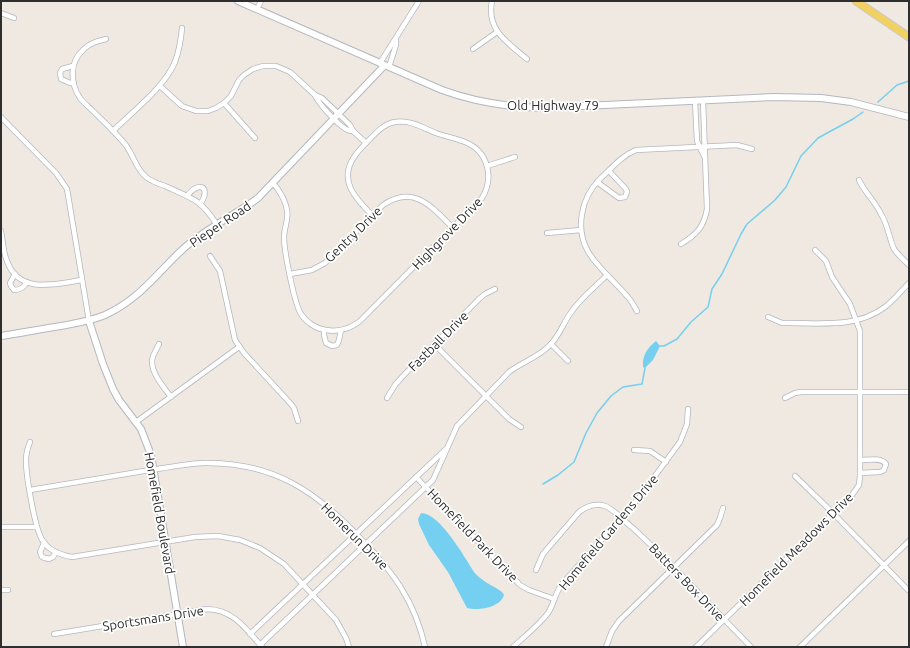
<svg xmlns="http://www.w3.org/2000/svg" width="910" height="648" viewBox="0 0 910 648" font-family="Ubuntu,sans-serif">
<style>
.water{fill:#75cff0}
.lines{fill:none;stroke-linecap:round;stroke-linejoin:round}
.stream{stroke:#75cff0;stroke-width:1.5}
.minor-casing{stroke:#b4b7c1;stroke-width:6}
.tertiary-casing{stroke:#b4b7c1;stroke-width:8}
.primary-casing{stroke:#c9c9c9;stroke-width:9}
.minor{stroke:#fff;stroke-width:4.5}
.tertiary{stroke:#fff;stroke-width:6}
.primary{stroke:#f2d163;stroke-width:7}
.labels{text-anchor:middle;dominant-baseline:central;stroke-width:3.5;stroke-linejoin:round;paint-order:stroke}
.street-label{font-size:13px;fill:#2e2e2e;stroke:#fff}
</style>
<rect width="100%" height="100%" fill="#efe9e1"/>
<g class="water">
<path d="M 656,341 L 660,346 L 653,360 L 645,368 L 643,367 C 642,356 647,348 656,341 Z"/>
<path d="M 421,513 C 440,513 465,558 474,572 C 481,581 494,586 502,592 L 504,595 C 500,608 478,611 467,608 L 448,572 L 429,545 L 419,524 L 418,519 Z"/>
</g>
<g class="lines">
<g class="stream">
<path d="M 878,102 L 897,85 L 909,81"/>
<path d="M 660,346 L 664,346 L 677,339 L 691,322 L 708,307 L 712,289 L 722,274 L 741,234 L 747,224 L 775,200 L 786,187 L 801,156 L 818,138 L 853,119 L 863,112"/>
<path d="M 543,484 L 558,475 L 574,462 L 586,433 L 597,413 L 611,396 L 623,387 L 642,384 L 645,368"/>
</g>
<g class="minor-casing">
<g id="minor">
<path d="M 492,1 C 486,30 508,43 527,59"/>
<path d="M 257,9 L 261,1"/>
<path d="M 1,13 L 14,18"/>
<path d="M 106,39 C 98,41 90,43 84,49 C 69,62 70,83 80,98 C 84,103 89,107 93,111 C 104,122 115,132 125,144 C 133,154 136,169 146,177 C 151,181 159,184 165,186 C 191,198 201,199 217,225"/>
<path d="M 473,49 L 497,32"/>
<path d="M 380,63 L 419,1"/>
<path d="M 73,66 L 62,69 L 60,73 L 61,79 L 70,83 L 74,83"/>
<path d="M 389,67 L 396,45 L 396,39"/>
<path d="M 160,86 L 182,106 L 196,111 L 208,111 L 216,108 L 224,103 L 231,96 L 239,80 L 244,75 L 253,69 L 263,66 L 276,66 L 290,72 L 315,95 L 322,98 L 350,125 L 353,131 L 366,143"/>
<path d="M 315,95 C 318,103 338,125 346,129 C 347,130 351,131 353,131"/>
<path d="M 695,101 L 697,141 L 704,156"/>
<path d="M 224,103 L 255,138"/>
<path d="M 1,117 L 56,173 L 67,189 L 89,321"/>
<path d="M 113,131 C 133,111 164,88 175,62 C 179,51 181,40 182,28"/>
<path d="M 487,166 L 515,157"/>
<path d="M 859,180 C 865,193 875,201 881,214 C 888,225 889,238 894,249 C 898,255 904,260 909,265"/>
<path d="M 597,182 L 619,198 L 625,197 L 627,192 L 626,189 L 609,171"/>
<path d="M 273,183 C 280,191 285,199 287,210 C 289,219 284,228 284,237 C 284,250 294,303 301,314 C 306,322 316,329 326,330 C 338,332 350,329 360,321 L 482,198 C 494,178 489,152 465,142 C 456,138 446,137 436,133 C 423,128 409,119 395,122 C 383,124 376,133 368,141 C 363,146 358,151 354,157 C 338,181 356,199 372,215"/>
<path d="M 187,196 C 199,180 211,187 201,203"/>
<path d="M 1,231 C 3,241 3,252 7,261 C 19,295 56,284 82,280"/>
<path d="M 547,233 L 581,230"/>
<path d="M 681,244 C 696,235 704,227 707,209 L 703,101"/>
<path d="M 210,256 L 220,271 L 235,340 L 244,353 L 291,404 L 294,408 L 298,421"/>
<path d="M 15,274 L 10,283 L 11,286 L 14,290 C 20,290 24,288 27,282"/>
<path d="M 290,274 L 312,270 L 325,263 L 383,205 C 414,184 432,207 453,228"/>
<path d="M 637,311 C 634,306 631,300 627,296 C 605,270 575,253 582,214 C 584,200 591,188 600,179 C 612,168 621,156 636,150 L 737,145 L 752,149"/>
<path d="M 768,317 L 782,323 L 790,323 C 822,323 857,328 885,307 C 894,300 901,291 909,283"/>
<path d="M 324,330 L 324,335 L 326,343 L 332,346 L 337,345 L 339,340 L 341,330"/>
<path d="M 159,344 C 157,348 155,352 153,356 C 148,370 163,386 171,397"/>
<path d="M 434,344 L 509,419 L 521,427"/>
<path d="M 551,344 L 568,361"/>
<path d="M 387,398 L 395,385 L 403,376 L 480,298 L 485,294 L 495,289"/>
<path d="M 785,398 L 795,393 L 801,392 L 909,392"/>
<path d="M 136,422 L 239,347"/>
<path d="M 30,442 C 28,447 26,454 26,460 C 26,475 35,531 43,541 C 49,551 61,555 72,557 L 195,537 L 218,536 L 240,540 L 260,548 L 284,564 L 336,620 L 346,638 L 349,647"/>
<path d="M 634,450 L 650,451 L 666,462"/>
<path d="M 860,460 C 868,460 881,457 886,464 L 884,470 L 880,472 L 860,473"/>
<path d="M 795,476 L 833,513 L 908,590"/>
<path d="M 416,477 L 520,585 L 529,590 L 554,599"/>
<path d="M 30,490 C 66,484 102,478 138,472 C 160,469 182,464 204,463 C 273,462 316,491 361,539 C 393,572 415,601 425,647"/>
<path d="M 1,527 L 36,527"/>
<path d="M 44,543 L 40,552 L 42,557 L 49,559 L 53,557 L 56,552"/>
<path d="M 536,570 L 543,554 L 579,512 C 587,506 596,503 605,506 C 614,509 626,523 634,529 C 674,566 712,607 751,647"/>
<path d="M 1,590 L 8,590"/>
<path d="M 54,634 L 207,609 C 234,610 246,629 262,647"/>
<path d="M 250,634 L 446,449"/>
<path d="M 260,645 L 433,480 L 457,426 L 509,372 C 522,362 539,357 550,345 C 560,335 564,321 572,311 C 581,298 595,287 607,275"/>
<path d="M 513,647 C 524,637 539,625 548,613 C 554,604 555,593 562,584 L 638,499 L 680,442 L 687,424 L 688,409"/>
<path d="M 606,647 L 612,631 L 619,621 L 717,525 L 720,518 L 723,508"/>
<path d="M 696,647 L 852,495 L 859,485 L 860,476 L 860,331 L 850,304 L 832,277 L 826,261 L 815,250"/>
<path d="M 800,647 L 909,541"/>
</g>
</g>
<g class="tertiary-casing">
<g id="tertiary">
<path d="M 238,1 L 442,90 C 475,102 506,107 541,108 L 774,97 L 821,98 L 851,102 L 909,117"/>
<path d="M 89,321 L 103,364 L 113,389 L 119,400 L 141,429 L 151,455 L 183,647"/>
<path d="M 1,336 C 21,333 41,329 61,326 C 76,323 91,321 105,315 C 140,299 156,274 183,249 C 206,228 234,216 258,198 L 384,66"/>
</g>
</g>
<g class="primary-casing">
<path id="primary" d="M 856,1 L 909,37"/>
</g>
<use href="#minor" class="minor"/>
<use href="#tertiary" class="tertiary"/>
<use href="#primary" class="primary"/>
</g>
<g class="labels">
<g class="street-label">
<text x="553" y="105">Old Highway 79</text>
<text transform="translate(220 224) rotate(-34)">Pieper Road</text>
<text transform="translate(447 233) rotate(-46)">Highgrove Drive</text>
<text transform="translate(353 234) rotate(-44)">Gentry Drive</text>
<text transform="translate(438 341) rotate(-45)">Fastball Drive</text>
<text transform="translate(160 513) rotate(80)">Homefield Boulevard</text>
<text transform="translate(608 532) rotate(-50)">Homefield Gardens Drive</text>
<text transform="translate(473 535) rotate(46)">Homefield Park Drive</text>
<text transform="translate(355 536) rotate(45)">Homerun Drive</text>
<text transform="translate(796 549) rotate(-45)">Homefield Meadows Drive</text>
<text transform="translate(687 582) rotate(46)">Batters Box Drive</text>
<text transform="translate(153 618) rotate(-9)">Sportsmans Drive</text>
</g>
</g>
<rect width="910" height="648" fill="none" stroke="#2e2e2e" stroke-width="4"/>
</svg>
